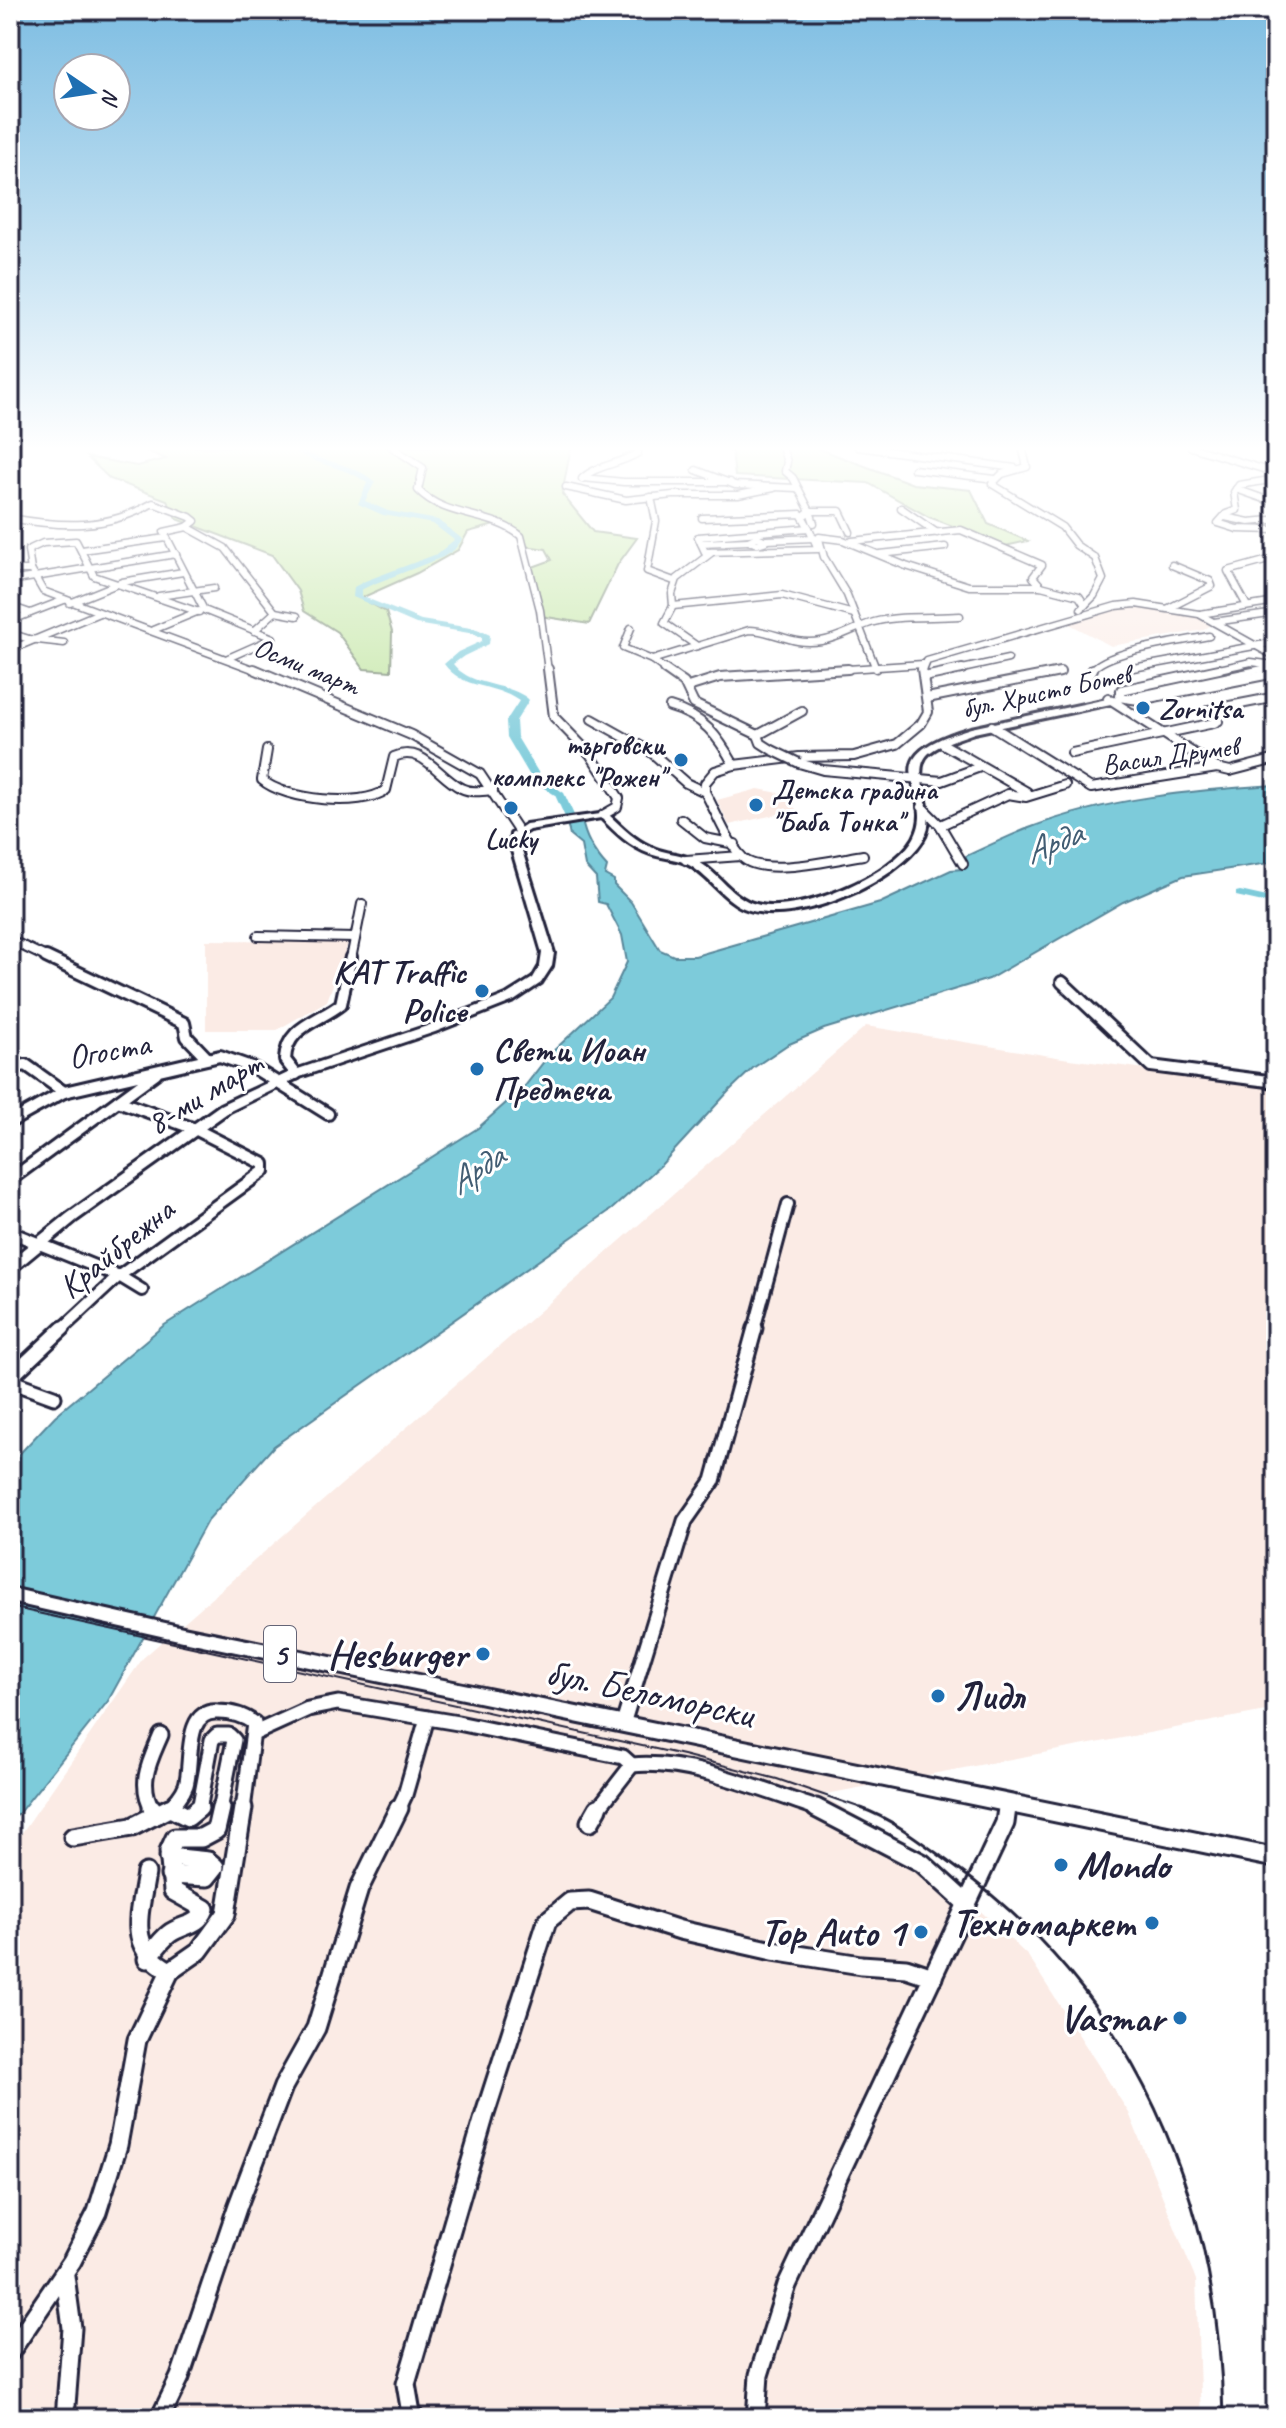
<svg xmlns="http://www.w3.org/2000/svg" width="1286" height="2428" viewBox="0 0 1286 2428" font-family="Caveat,sans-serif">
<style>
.built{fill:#fbebe5}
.green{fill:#bfe49e;stroke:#70836c;stroke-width:2}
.water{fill:#7dcbda;stroke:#59879a;stroke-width:2}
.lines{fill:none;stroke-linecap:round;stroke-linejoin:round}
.river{fill:#7dcbda;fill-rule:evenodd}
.minor-far4-casing{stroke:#22223b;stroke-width:9}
.minor-far3-casing{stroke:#22223b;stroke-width:12}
.minor-far2-casing{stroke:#22223b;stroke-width:16}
.minor-far1-casing{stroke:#22223b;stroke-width:19}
.minor-casing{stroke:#22223b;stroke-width:23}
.major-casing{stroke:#22223b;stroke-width:6}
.minor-far4{stroke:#fff;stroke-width:6}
.minor-far3{stroke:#fff;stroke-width:8}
.minor-far2{stroke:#fff;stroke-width:10}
.minor-far1{stroke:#fff;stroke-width:13}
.minor{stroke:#fff;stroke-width:17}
.major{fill:#fff;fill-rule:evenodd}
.rail-far1{stroke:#22223b;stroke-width:2}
.rail{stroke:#22223b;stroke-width:3}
.minor-bridge-casing{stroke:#22223b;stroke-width:12;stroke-linecap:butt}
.minor-bridge{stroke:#fff;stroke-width:8}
.poi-dot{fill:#1f6fb2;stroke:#fff;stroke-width:3}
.labels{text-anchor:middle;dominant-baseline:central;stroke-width:6;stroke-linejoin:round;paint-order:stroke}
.far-street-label{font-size:28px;fill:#22223b;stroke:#fff}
.far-poi-label{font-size:28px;font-weight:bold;fill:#22223b;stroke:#fff;text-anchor:start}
.shield{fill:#fff;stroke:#646476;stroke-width:2}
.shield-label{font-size:32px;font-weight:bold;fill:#22223b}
.poi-label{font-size:34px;font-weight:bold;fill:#22223b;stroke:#fff;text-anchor:end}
.street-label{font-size:34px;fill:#22223b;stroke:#fff}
.water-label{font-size:36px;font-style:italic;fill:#425d73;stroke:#fff}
.near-poi-label{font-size:40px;font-weight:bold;fill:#22223b;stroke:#fff;text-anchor:end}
.near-street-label{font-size:40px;fill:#22223b;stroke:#fff}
</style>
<rect width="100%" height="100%" fill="#fff"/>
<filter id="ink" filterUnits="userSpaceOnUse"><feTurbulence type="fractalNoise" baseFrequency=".0125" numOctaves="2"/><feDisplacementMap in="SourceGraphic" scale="16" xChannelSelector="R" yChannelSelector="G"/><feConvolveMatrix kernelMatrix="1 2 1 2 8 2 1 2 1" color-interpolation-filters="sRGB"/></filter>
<g filter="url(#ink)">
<g class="built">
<path d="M 1114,604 L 1190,612 L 1211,625 L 1204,630 L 1111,646 L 1062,620 Z"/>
<path d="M 758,789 L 779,793 L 797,810 L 729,825 L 717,800 Z"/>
<path d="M 206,940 L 349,941 L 327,1001 L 277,1030 L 206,1030 Z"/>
<path d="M 866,1026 L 1069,1059 L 1276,1086 L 1276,1709 L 821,1795 L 916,1850 L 1028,1956 L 1129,2113 L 1196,2280 L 1201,2418 L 10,2418 L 10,1850 L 143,1658 Z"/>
</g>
<g class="green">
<path d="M 137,447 L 571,447 L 562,494 L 593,532 L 637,538 L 618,564 L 589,624 L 541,616 L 530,568 L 552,560 L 546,549 L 525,546 L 521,531 L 502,523 L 468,532 L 458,550 L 417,573 L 361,598 L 386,612 L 392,632 L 391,671 L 364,669 L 337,632 L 304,611 L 298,591 L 272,555 L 177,519 L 167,500 L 110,479 L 87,457 L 137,466 L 166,459 Z"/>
<path d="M 722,447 L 814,447 L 913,484 L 971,490 L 988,524 L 1028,541 L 1005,546 L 929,517 L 868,483 L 735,476 L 732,452 Z"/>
</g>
<path class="water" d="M 1276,785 L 1276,862 L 1183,876 L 1123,902 L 989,979 L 824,1029 L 787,1045 L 753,1068 L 729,1091 L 661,1165 L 612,1209 L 274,1446 L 207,1521 L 108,1701 L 10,1824 L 10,1464 L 55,1416 L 163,1326 L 478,1128 L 525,1086 L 549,1055 L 610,998 L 627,962 L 622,935 L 606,904 L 598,902 L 596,878 L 585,866 L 581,845 L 570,836 L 567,822 L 582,820 C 585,838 595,854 607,867 L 605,875 L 614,880 L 614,885 L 631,902 L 660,950 L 674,956 L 695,956 L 880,903 L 951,870 L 962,869 L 962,858 C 984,848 1006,837 1029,828 C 1106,798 1194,790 1276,785 Z"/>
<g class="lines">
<g class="river">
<path d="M 289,447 C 299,447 305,452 314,456 C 335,464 357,466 375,482 L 365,501 L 388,511 L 438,520 L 461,538 L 462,540 L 454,550 L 443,557 L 371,585 L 361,590 L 361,596 L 421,620 L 477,629 L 490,635 L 489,644 L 464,656 L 453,664 C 471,687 505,682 527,698 L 529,700 L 516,721 L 517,737 L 541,777 L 564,793 L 583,835 L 582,837 L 574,837 L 555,795 L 533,781 L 507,737 L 506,721 L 519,701 C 494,683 463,690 444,664 L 458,652 L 482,641 L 482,638 L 475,634 L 416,624 L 353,597 L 354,587 L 365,581 L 437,554 L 454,540 L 433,524 L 383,515 L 358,504 L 367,483 C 344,465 312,466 289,447 Z"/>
<path d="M 1240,891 L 1276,899 L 1276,905 L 1236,896 L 1236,892 Z"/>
</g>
<g class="minor-far4-casing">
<g id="minor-far4">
<path d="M 392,447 L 423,468 L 418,490 C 446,519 490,511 521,536 L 540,610 L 548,671"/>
<path d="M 782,447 L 787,462 L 785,471 L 793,478 L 810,511 L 806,514"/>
<path d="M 858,447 L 1015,468"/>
<path d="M 1022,447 L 1027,467 L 1002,474 L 992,484 L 1062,527 L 1076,545 L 1095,558 L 1103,579 L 1094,596 L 1081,609"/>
<path d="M 1191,447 L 1276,473"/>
<path d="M 1263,447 L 1276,455"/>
<path d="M 914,469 L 995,479"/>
<path d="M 696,470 L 735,485 L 796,488"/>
<path d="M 583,478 L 624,482 L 730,482"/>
<path d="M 582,479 C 593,466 621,464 638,453 L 638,447"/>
<path d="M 1276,479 L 1239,485 L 1234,492 L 1237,510 L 1226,514 L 1218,523 L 1237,529 L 1276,530"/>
<path d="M 566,487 L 626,500 L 673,495 L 738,495 L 774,488"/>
<path d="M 1236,489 L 1273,502"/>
<path d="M 651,497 L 656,521 L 647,571 L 674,581"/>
<path d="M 901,508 L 937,533"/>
<path d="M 1225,517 L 1249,522 L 1271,520"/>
<path d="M 10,518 C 61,527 107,530 153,503 L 190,517 L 195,521 L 187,527 L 225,548 L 275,612 L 254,631"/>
<path d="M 702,518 L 801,514 L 809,528"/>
<path d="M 814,523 L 810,511 L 840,511 L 850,532"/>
<path d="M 187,527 L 164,532 L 204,610 L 273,638 L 228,658"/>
<path d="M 809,528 L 818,549 L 705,552 L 698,537 Z"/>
<path d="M 757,537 L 767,541 L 758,544 L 748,541 Z"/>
<path d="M 819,537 L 843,540 L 906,566 L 969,586 L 1041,586 L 1079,596 L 1085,605"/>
<path d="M 819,539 L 824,557 L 847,595 L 876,669"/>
<path d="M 767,540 L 814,538"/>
<path d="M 852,541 L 961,530 L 1042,565 L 1033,577 L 1041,586"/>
<path d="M 701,543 L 748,541"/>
<path d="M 82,550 L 166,538"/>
<path d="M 880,554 L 945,547"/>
<path d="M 10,570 L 31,570 L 43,591 L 258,671"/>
<path d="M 31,570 L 28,550 L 43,543 L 76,541 L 94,576 L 199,612"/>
<path d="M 10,581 L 176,554"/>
<path d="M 159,596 L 214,588"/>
<path d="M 70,603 L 122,582 L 183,572"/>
<path d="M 10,606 L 30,613"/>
<path d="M 673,606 L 782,595 L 854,614"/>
<path d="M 1247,606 L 1228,571 L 1276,558"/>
<path d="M 1169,608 L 1212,586 L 1210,581 L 1172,565"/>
<path d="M 275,612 L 297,616"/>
<path d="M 1200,614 L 1276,602"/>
<path d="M 10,621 L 64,600"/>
<path d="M 1214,622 L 1276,613"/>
<path d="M 631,628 L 623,648 L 652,660"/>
<path d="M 153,630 L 199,611"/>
<path d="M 10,633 L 29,639 L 64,643"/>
<path d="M 697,646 L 664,623 L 673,606 L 672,594 L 677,579 L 711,553"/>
<path d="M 10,650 L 99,613"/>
<path d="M 1133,668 L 1276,642"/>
<path d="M 667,671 L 652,660 L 749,630 C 775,630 790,646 821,641 C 840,638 856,627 874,622 C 900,615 933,618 960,616"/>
<path d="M 817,671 L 923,664"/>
<path d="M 923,671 L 927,661 L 1116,606 L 1136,604 L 1199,614 L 1276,657"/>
<path d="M 953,671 L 1008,659"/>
<path d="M 1092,671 C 1103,651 1185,641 1209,636"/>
<path d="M 1210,671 L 1251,662 L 1267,664"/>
<path d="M 1271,671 L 1273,667"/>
</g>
</g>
<g class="minor-far3-casing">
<g id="minor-far3">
<path d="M 254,669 L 411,735 L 480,774 L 518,831"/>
<path d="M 548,669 L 554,717 L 590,754 L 619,798 L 617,807 L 603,815"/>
<path d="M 664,669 L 684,683 L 694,704 L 758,735 L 761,743 L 772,750"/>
<path d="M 1089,676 L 1093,669"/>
<path d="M 924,677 L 962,669"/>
<path d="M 688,687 L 720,677 L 848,669"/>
<path d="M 1120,695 L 1121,690 L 1219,669"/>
<path d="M 927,698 L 1060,672"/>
<path d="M 1108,698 L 1217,768"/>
<path d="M 1125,698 L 1139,700 L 1270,674 L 1272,669"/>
<path d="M 670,707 C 703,716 718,736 734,765"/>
<path d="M 592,719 L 651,752 L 686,783 L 705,792"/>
<path d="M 992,726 L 1091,788 L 1217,768 L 1230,771 L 1276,759"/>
<path d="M 758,735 L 802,711"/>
<path d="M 943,744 L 1027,792"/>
<path d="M 267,750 L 262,780 C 285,800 361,808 386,790 L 394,757 C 423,744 438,777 461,788 C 471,793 483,791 493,790"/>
<path d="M 1072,753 L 1214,723 L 1218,721 L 1209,710 L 1276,697"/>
<path d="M 799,763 L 823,770 L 942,781 L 980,767"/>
<path d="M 922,807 L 940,825 L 963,864"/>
<path d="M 681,819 L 705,838 L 735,844"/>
<path d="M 941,825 L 1008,794 L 1026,797 L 1065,785"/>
<path d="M 863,855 C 837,859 761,878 742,857 C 726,840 716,812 705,792 L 705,783 L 715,771 L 734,765 L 799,757 L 854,756 L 897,744 L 921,724 L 928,712 L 922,669"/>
<path d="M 686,860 L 741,856"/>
<path d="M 258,936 L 355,938"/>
<path d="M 10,940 L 50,959"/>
<path d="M 351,959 L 362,904"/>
</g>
</g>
<g class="minor-far2-casing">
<g id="minor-far2">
<path d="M 46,957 L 184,1023 L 187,1037 L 207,1058"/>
<path d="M 1062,982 L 1151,1066 L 1276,1082"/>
<path d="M 10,1068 L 26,1065 L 64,1092"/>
<path d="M 296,1074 L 285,1060 C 286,1026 319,1022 341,1004 L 351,957"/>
<path d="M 10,1122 L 64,1092 L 220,1056 L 254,1068 L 328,1114"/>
<path d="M 10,1180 L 156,1073"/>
<path d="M 10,1232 L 119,1276 L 142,1290"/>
<path d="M 61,1330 L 119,1276 L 264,1171 L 264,1164 L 195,1129 L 118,1101"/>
<path d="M 754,1330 L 788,1204"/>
</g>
</g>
<g class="minor-far1-casing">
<g id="minor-far1">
<path d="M 10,1378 L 63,1328"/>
<path d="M 10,1381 L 54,1397"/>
<path d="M 623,1724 L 685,1521 L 713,1481 L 755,1328"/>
<path d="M 255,1733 L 308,1709 L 338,1703 L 458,1723 L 623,1757 L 632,1765 C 691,1759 766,1792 823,1810"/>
<path d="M 169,1807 L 172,1810"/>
<path d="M 153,1810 C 137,1783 150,1761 161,1735"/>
<path d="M 166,1810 C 175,1803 182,1796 186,1785 C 193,1763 183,1709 218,1712 C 231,1712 243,1715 254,1723 L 243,1810"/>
<path d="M 199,1810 L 212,1740 L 217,1735 L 229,1735 L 234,1740 L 220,1810"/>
<path d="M 398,1810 L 405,1795 L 427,1718"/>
<path d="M 597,1810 L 632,1765"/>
<path d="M 1007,1810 L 1008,1803"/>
</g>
</g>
<g class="minor-casing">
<g id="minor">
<path d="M 152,1808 L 156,1815"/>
<path d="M 170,1808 L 188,1817 L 199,1808"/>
<path d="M 816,1808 L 922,1863 L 967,1904"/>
<path d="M 590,1822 L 598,1808"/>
<path d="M 73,1837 L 132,1827 L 169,1808"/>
<path d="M 169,1857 L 208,1861 L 215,1867 L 207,1877 L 170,1875"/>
<path d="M 146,1873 C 140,1914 125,1948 170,1971 L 199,1951 L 226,1914 L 243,1808"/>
<path d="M 147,1959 C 154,1951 160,1941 169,1934 C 182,1924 198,1927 205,1909 L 173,1891 L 169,1851 L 175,1838 L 201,1838 L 216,1830 L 221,1808"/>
<path d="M 65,2276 L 72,2328 L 65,2418"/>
<path d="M 10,2352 L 72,2261 L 97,2212 L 118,2145 L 137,2040 L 170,1971"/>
<path d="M 160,2418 L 180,2377 L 238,2205 L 283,2087 L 316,2028 L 359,1889 L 399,1808"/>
<path d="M 416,2418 L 411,2413 L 406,2384 L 484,2117 L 547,1921 L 570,1902 L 589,1901 L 680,1930 L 773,1951 L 861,1965 L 906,1968 L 933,1977"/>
<path d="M 756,2418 L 759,2375 L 787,2285 L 1005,1823 L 1007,1808"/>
</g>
</g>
<g class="major-casing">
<g id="major">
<path d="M 1276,663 L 1276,669 L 974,733 C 958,739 942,743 929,753 C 907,773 941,812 923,840 C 896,883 799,925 749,910 C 723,902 709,874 685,863 C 674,858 661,858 650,854 C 630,847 616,833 601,818 L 529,830 L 521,835 L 520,844 L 554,953 L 552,966 L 541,983 L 514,1001 L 435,1032 L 300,1077 L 230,1111 L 77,1220 L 15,1271 L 10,1273 L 10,1260 L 67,1214 L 220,1105 L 292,1071 L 427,1026 L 506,995 L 533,978 L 540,966 L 542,953 L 510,844 L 511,834 L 526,824 L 607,813 C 622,827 636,842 656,849 C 669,854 684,854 697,861 C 718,872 732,898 756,904 C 797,916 893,875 914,838 C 941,788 862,760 971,728 Z"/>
<path d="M 10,1588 L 183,1627 L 1276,1849 L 1276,1867 L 183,1641 L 10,1602 Z"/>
</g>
</g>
<use href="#minor-far4" class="minor-far4"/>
<use href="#minor-far3" class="minor-far3"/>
<use href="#minor-far2" class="minor-far2"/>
<use href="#minor-far1" class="minor-far1"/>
<use href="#minor" class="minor"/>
<use href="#major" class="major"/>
<path class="rail-far1" d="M 10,1607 L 683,1755 L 777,1779 L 867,1810"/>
<path class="rail" d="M 861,1808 C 895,1820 925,1845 954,1866 C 1135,1995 1220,2200 1223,2418"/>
<g class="minor-bridge-casing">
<path id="minor-bridge" d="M 772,750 L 799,763"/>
</g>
<use href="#minor-bridge" class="minor-bridge"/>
</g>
</g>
<linearGradient id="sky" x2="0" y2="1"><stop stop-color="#7dbde2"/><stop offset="0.57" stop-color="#fff"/><stop offset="1" stop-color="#fff" stop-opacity="0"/></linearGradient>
<rect width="1286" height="787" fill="url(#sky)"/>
<g class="poi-dot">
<circle cx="1143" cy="708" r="8"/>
<circle cx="681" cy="760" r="8"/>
<circle cx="756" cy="805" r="8"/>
<circle cx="511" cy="808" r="8"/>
<circle cx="482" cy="991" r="8"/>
<circle cx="477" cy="1069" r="8"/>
<circle cx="483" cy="1654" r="8"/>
<circle cx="938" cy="1696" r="8"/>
<circle cx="1061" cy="1865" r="8"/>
<circle cx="1152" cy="1923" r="8"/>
<circle cx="921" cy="1932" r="8"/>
<circle cx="1180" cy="2018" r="8"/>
</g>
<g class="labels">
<g class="far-street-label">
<text transform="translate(307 666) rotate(22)">Осми март</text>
<text transform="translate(1046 691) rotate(-12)">бул. Христо Ботев</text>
<text transform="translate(1170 755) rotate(-8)">Васил Друмев</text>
</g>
<g class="far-poi-label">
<text x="1159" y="708">Zornitsa</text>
<text x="665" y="744" text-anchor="end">търговски<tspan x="665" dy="32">комплекс "Рожен"</tspan></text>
<text x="772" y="789">Детска градина<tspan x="772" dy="32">"Баба Тонка"</tspan></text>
<text x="511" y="838" text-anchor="middle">Lucky</text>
</g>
<rect class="shield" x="264" y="1626" width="32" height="56" rx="6"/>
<g class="shield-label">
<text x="280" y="1654">5</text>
</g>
<g class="poi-label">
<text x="466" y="971">KAT Traffic<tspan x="466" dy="39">Police</tspan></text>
<text x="493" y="1049" text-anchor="start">Свети Иоан<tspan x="493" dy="39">Предтеча</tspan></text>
</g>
<g class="street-label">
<text transform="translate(109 1050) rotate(-10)">Огоста</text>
<text transform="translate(204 1093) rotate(-31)">8-ми март</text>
<text transform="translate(116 1248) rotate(-39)">Крайбрежна</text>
</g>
<g class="water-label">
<text transform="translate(1053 842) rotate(-22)">Арда</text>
<text transform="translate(476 1169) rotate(-34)">Арда</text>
</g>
<g class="near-poi-label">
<text x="467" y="1654">Hesburger</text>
<text x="954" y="1696" text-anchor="start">Лидл</text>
<text x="1077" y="1865" text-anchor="start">Mondo</text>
<text x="1136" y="1923">Техномаркет</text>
<text x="905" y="1932">Top Auto 1</text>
<text x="1164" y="2018">Vasmar</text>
</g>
<g class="near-street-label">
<text transform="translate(650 1693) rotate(12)">бул. Беломорски</text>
</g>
</g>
<rect width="1286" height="2428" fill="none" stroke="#fff" stroke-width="40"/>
<rect x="20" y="20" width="1246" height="2388" fill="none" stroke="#22223b" stroke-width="3" filter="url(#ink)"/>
<g transform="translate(92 92) rotate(103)"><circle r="38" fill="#ffffff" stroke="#a7a7b1" stroke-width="2"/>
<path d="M0-6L14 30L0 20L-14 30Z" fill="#1f6fb2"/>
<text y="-12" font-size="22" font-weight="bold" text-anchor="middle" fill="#22223b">N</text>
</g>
</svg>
